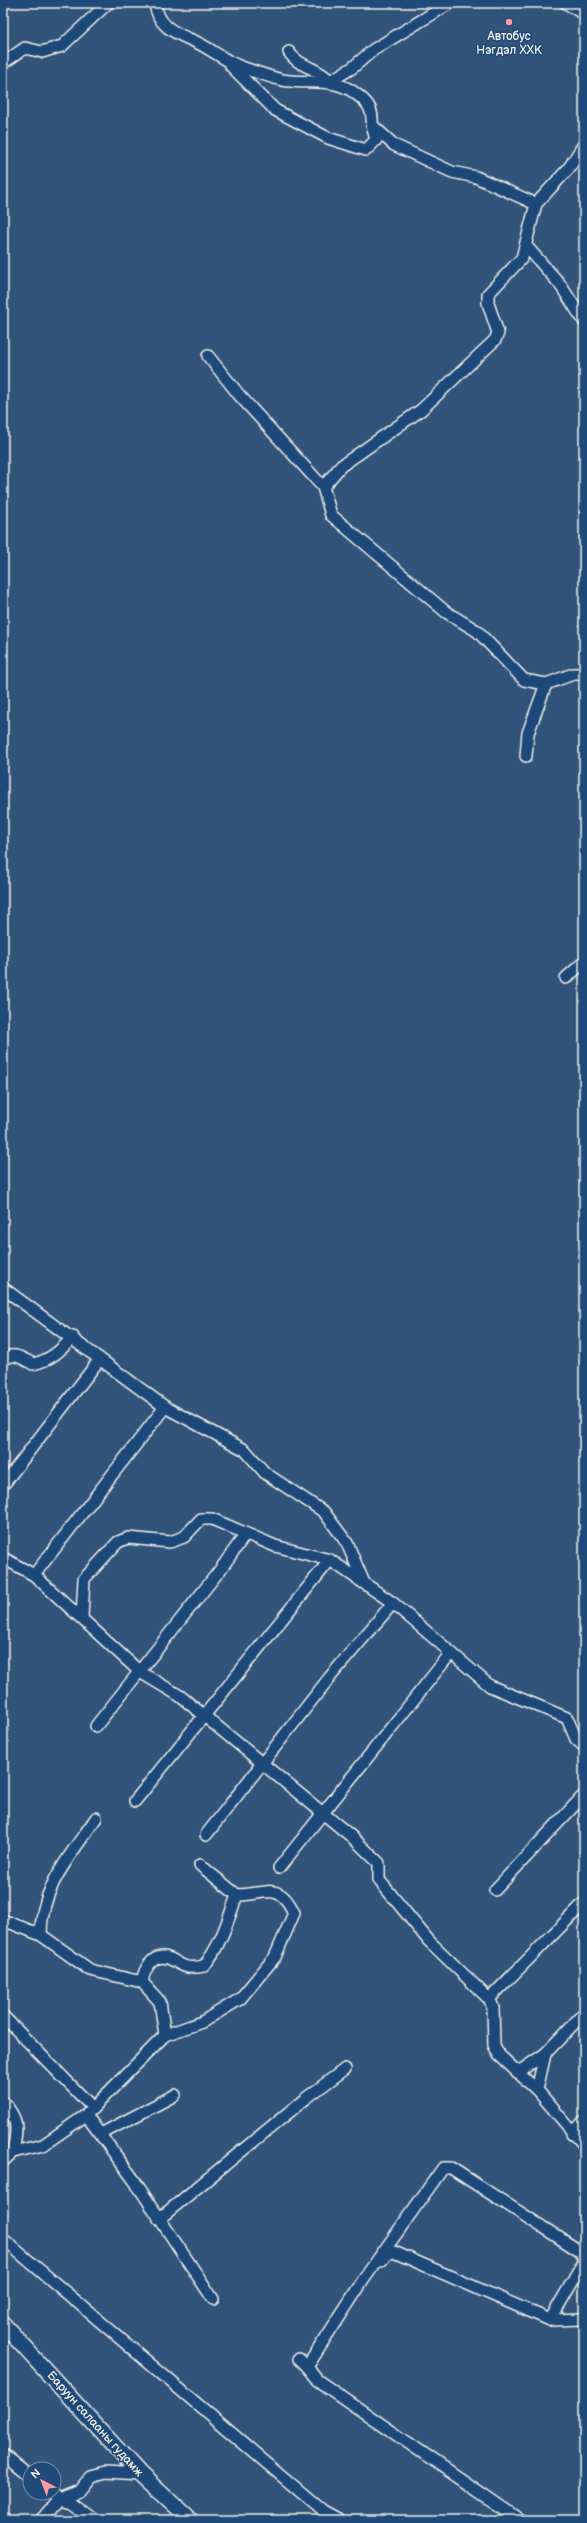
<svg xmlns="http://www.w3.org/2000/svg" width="587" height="2523" viewBox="0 0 587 2523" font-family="'Balsamiq Sans',sans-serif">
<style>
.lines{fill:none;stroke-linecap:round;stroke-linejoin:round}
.minor-casing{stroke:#f4f1e8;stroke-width:14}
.secondary-casing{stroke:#f4f1e8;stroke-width:18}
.minor{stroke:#1f4a7a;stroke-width:11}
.secondary{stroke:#1f4a7a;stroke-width:15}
.poi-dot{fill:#ff9aa2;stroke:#1f4a7a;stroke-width:1.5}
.labels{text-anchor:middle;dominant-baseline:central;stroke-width:3;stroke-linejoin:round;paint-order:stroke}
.poi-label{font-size:12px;fill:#f4f1e8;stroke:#1f4a7a}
.street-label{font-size:12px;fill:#f4f1e8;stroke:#1f4a7a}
</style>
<rect width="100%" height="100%" fill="#32547b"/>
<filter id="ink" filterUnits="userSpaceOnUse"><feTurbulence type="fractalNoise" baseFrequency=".025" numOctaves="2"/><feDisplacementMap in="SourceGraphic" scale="8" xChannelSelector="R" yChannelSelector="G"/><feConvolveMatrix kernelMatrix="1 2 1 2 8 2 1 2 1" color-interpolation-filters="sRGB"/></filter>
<g filter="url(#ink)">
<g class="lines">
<g class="minor-casing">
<g id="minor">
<path d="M 155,3 C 158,28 176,33 196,42 C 213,50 226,62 244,68 C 256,72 270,77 282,80 C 310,85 336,75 360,97 C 370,105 373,112 372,125 L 394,145 L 452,172 L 476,177 L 536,204"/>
<path d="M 566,3 L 584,14"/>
<path d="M 289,52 C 298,67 319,68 330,81 L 352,68 L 373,50 L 450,3"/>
<path d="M 3,63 L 25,48 L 42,52 L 62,46 L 108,3"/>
<path d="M 231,66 L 275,110 L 328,138 L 366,150 L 376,140 L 372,125"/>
<path d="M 527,247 L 559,283 L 584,321"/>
<path d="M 208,356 L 240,396 L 323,487 L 331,515 L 446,612 L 477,631 L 524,680 L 546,684 L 573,674 L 584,674"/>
<path d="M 323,487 L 341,466 L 421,410 L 495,340 L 498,333 L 488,303 L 488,294 L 522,258 L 536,204 L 569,168 L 584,144"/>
<path d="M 526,756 L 528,733 L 546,684"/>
<path d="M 566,978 L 584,962"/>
<path d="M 3,1288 L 165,1407 L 245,1450 L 265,1473 L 324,1512 L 347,1543 L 364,1583"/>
<path d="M 3,1360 C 14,1351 21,1358 33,1364 C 51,1360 61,1350 73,1337"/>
<path d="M 3,1485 L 100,1359"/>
<path d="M 3,1558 L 34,1575 L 140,1672 L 180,1696 L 352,1837 L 379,1863 L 379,1880 L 429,1941 L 490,2000 L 493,2008 L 494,2045 L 499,2055 L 537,2090 L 584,2145"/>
<path d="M 34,1575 L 165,1407"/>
<path d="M 82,1617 L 84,1579 L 118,1542 L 128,1538 L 170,1542 L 184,1537 L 201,1519 L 212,1519 L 275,1546 L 330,1560 L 393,1603 L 490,1686 L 567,1718 L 576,1739 L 584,1746"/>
<path d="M 96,1726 L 220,1570 L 245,1535"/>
<path d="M 135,1801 L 330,1560"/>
<path d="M 206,1835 L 330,1677 L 393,1603"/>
<path d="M 279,1868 L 451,1653"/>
<path d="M 495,1890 L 584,1795"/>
<path d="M 3,1920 L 41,1935 L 90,1970 L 142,1982 L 160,2002 L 165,2035"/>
<path d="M 41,1935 C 40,1888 71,1855 96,1818"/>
<path d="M 142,1982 C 144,1970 152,1953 168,1958 C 175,1960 180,1966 188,1967 C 193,1968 199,1967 204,1966 C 221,1945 228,1920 237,1895"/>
<path d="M 489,1999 L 584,1903"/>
<path d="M 3,2016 L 93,2108"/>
<path d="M 517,2073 L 545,2054 L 584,2013"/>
<path d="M 537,2090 L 545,2054"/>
<path d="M 3,2102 C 20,2121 17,2129 13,2152"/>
<path d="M 86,2115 L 134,2180 L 213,2299"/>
<path d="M 101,2134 L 175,2095"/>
<path d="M 572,2134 L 584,2121"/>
<path d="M 3,2161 L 13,2152 L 43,2145 L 86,2115 L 165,2035 L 202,2022 L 240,1999 L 275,1957 L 294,1913 C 279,1880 265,1895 237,1895 L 200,1865"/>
<path d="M 159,2219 L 305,2099 L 345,2069"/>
<path d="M 3,2239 L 323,2511 L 340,2520"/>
<path d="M 381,2261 L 388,2253 L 394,2252 L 550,2320 L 584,2319"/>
<path d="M 550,2320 L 584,2262"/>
<path d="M 299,2359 L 307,2367"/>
<path d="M 3,2454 L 30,2476"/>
<path d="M 52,2493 L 59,2499 L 70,2502 L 94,2520"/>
<path d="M 41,2520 L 59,2499 L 79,2491 L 91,2476 L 106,2472 L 140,2474"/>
<path d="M 520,2520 L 317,2380 L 307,2367 L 364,2279 L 443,2168 L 451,2168 L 581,2252 L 584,2260"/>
</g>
</g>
<g class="secondary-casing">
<path id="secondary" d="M 3,2324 L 140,2474 L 190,2520"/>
</g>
<use href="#minor" class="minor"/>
<use href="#secondary" class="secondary"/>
</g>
</g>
<circle class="poi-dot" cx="509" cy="22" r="4"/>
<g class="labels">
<g class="poi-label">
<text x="509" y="36">Автобус<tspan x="509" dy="14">Нэгдэл ХХК</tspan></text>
</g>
<g class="street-label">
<text transform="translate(95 2424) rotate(48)">Баруун салааны гудамж</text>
</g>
</g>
<rect width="587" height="2523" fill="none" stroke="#1f4a7a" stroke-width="16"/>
<rect x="8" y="8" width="571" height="2507" fill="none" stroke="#f4f1e8" stroke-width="1.5" filter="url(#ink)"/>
<g transform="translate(42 2481) rotate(318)"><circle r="19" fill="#1f4a7a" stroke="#748da6"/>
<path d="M0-3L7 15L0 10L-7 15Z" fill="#ff9aa2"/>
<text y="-6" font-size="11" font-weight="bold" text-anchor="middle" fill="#f4f1e8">N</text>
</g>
</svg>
